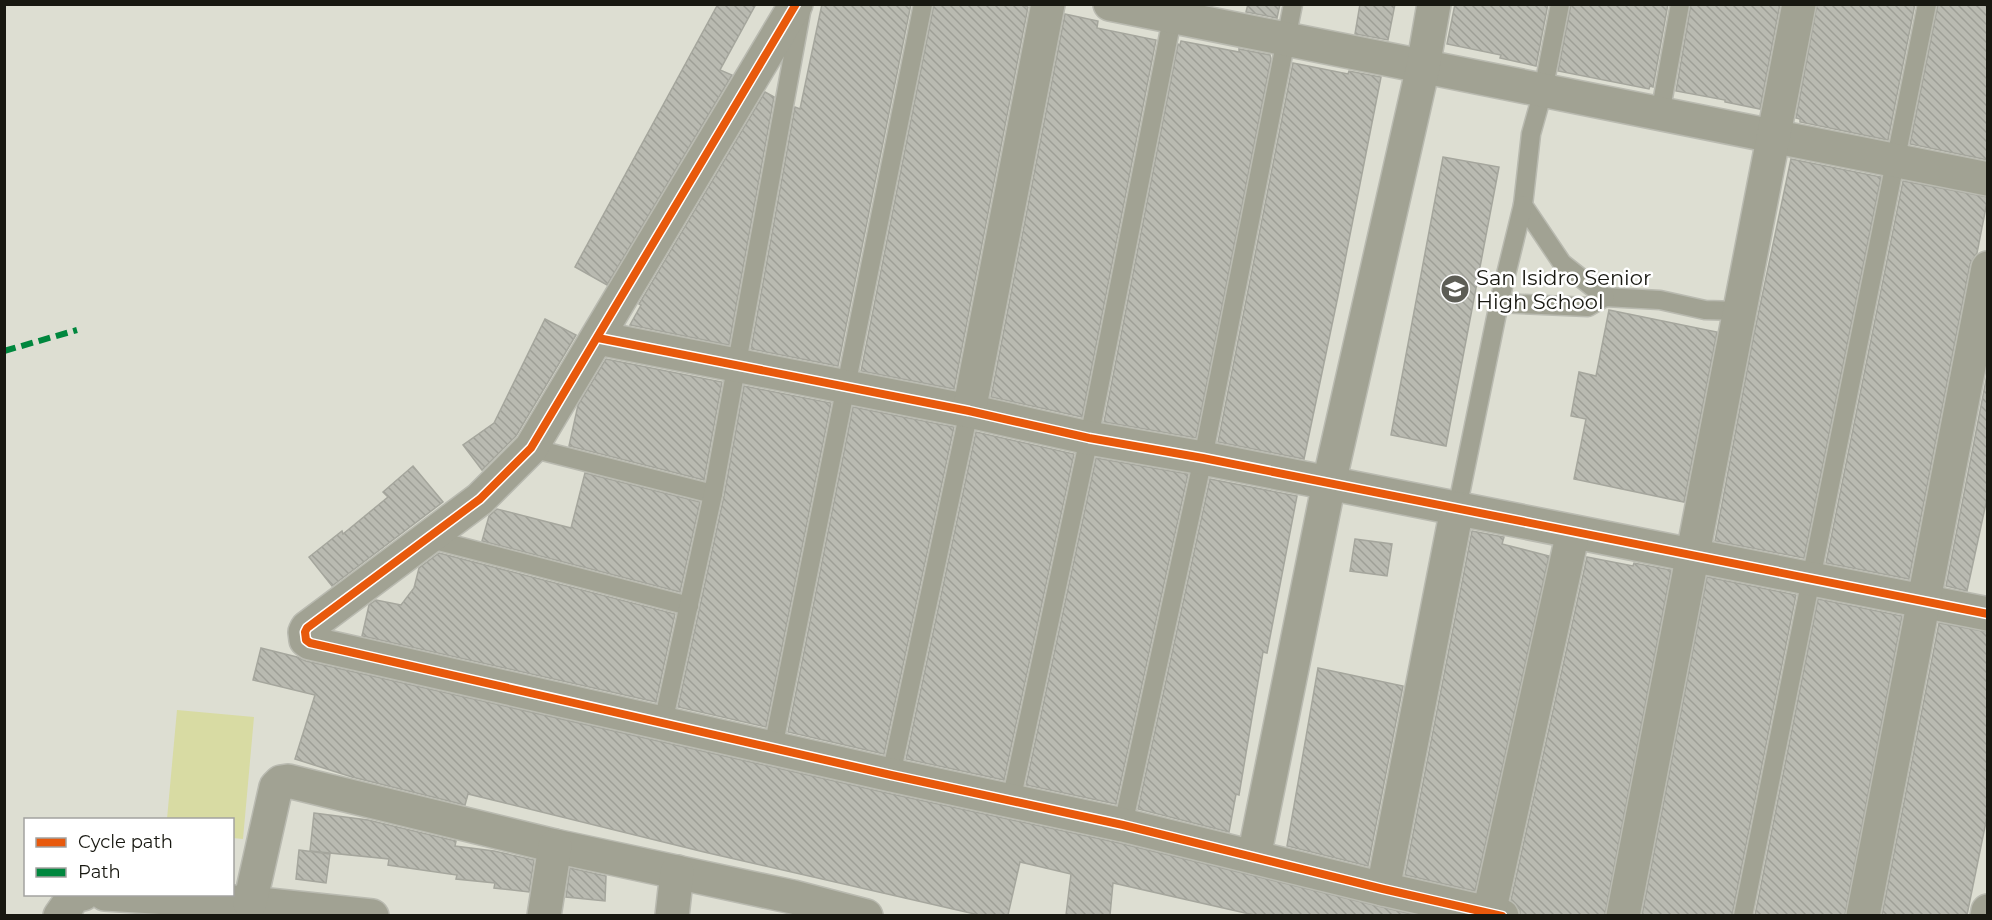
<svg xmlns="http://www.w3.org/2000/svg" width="1992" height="920" viewBox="0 0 1992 920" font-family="Montserrat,sans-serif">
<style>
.green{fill:#d8dba3}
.building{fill:url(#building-back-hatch);stroke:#a5a69d;stroke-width:1.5}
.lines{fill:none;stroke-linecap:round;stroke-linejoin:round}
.service-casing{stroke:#b9bab0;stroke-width:21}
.minor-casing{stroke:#b9bab0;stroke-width:36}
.service{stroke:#a1a293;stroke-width:18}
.minor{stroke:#a1a293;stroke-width:33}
.quiet{stroke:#00873e;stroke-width:6;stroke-dasharray:12 6;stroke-linecap:butt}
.cycleway-casing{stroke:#fff;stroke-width:11}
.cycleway{stroke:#e8590c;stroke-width:8}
.labels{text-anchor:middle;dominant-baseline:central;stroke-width:5;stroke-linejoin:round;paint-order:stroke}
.poi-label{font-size:21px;fill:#181811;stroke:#fff;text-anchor:start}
</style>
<defs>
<pattern id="building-back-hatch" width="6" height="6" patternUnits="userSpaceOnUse" patternTransform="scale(1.5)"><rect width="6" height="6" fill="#b9bab1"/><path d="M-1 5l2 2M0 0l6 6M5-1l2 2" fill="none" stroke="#9e9f97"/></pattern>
</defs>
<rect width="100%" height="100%" fill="#ddded2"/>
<path class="green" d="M 177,710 L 254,717 L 243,839 L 233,838 L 232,820 L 167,819 Z"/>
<g class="building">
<path d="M 718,4 L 756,4 L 720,70 L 732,75 L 607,285 L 575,267 Z"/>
<path d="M 822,4 L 911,4 L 838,366 L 751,349 L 795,107 L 800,109 Z"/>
<path d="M 934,4 L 1018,4 L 1028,7 L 954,389 L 861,371 Z"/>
<path d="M 1248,4 L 1280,4 L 1277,18 L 1246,12 Z"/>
<path d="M 1360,4 L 1395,4 L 1388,40 L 1355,34 Z"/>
<path d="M 1455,4 L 1548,4 L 1536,66 L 1500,58 L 1501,55 L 1447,44 Z"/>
<path d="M 1571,4 L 1668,4 L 1653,87 L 1650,86 L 1649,89 L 1558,71 Z"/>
<path d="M 1691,4 L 1780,4 L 1760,109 L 1725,102 L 1725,100 L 1676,91 Z"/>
<path d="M 1817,4 L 1915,4 L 1888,140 L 1800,122 L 1800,119 L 1796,118 Z"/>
<path d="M 1938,4 L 1988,4 L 1988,160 L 1910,144 Z"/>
<path d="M 1065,14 L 1098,21 L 1097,28 L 1156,40 L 1082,417 L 991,397 Z"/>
<path d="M 1181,41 L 1239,52 L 1239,49 L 1270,55 L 1271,59 L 1196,438 L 1104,422 L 1178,44 L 1180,45 Z"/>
<path d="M 1293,63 L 1348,74 L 1349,71 L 1381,77 L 1338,296 L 1304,459 L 1218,442 Z"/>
<path d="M 765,92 L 774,97 L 729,345 L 630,325 L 641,305 L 639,304 Z"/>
<path d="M 1443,157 L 1499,167 L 1446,446 L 1391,435 Z"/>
<path d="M 1791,159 L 1881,177 L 1804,558 L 1715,541 L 1753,339 Z"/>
<path d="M 1903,181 L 1988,197 L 1977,253 L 1970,264 L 1909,579 L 1826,563 Z"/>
<path d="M 1609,310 L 1717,332 L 1684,502 L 1574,479 L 1586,419 L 1571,416 L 1579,372 L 1596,376 Z"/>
<path d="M 545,319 L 576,335 L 516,436 L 482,470 L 463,445 L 494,423 Z"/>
<path d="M 606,359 L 722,382 L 704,480 L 569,446 L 578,405 Z"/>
<path d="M 1988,370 L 1988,494 L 1967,591 L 1946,586 Z"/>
<path d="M 744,386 L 831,403 L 766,727 L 678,707 L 724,496 Z"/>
<path d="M 853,407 L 954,427 L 884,754 L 788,732 Z"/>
<path d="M 976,432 L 1074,454 L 1004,780 L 906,759 Z"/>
<path d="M 1096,458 L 1188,474 L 1116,804 L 1026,785 Z"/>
<path d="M 413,466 L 443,502 L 332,586 L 309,557 L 342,531 L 343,534 L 388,497 L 383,492 Z"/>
<path d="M 585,473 L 700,502 L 680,592 L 482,541 L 489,516 L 497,509 L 571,528 Z"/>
<path d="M 1210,479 L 1297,496 L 1267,653 L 1263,652 L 1239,795 L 1236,794 L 1229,832 L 1138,809 Z"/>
<path d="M 1472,531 L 1504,537 L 1502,544 L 1549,556 L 1475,891 L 1405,875 Z"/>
<path d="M 1355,539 L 1392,544 L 1387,576 L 1350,571 Z"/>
<path d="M 439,553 L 675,614 L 656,702 L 362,636 L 369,605 L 376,600 L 401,605 L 414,588 L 419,568 Z"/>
<path d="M 1587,557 L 1633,566 L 1634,563 L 1671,570 L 1605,915 L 1520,915 L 1520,910 L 1511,900 Z"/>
<path d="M 1707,577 L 1796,595 L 1732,915 L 1642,915 Z"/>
<path d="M 1818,599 L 1902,616 L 1845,915 L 1755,915 Z"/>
<path d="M 1939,623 L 1988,632 L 1988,812 L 1967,915 L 1882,915 Z"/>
<path d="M 261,648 L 297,657 L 306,661 L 887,793 L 1119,843 L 1415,915 L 1254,915 L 1113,883 L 1110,915 L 1066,915 L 1071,874 L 1020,862 L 1008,915 L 979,915 L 704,852 L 468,794 L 465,805 L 352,777 L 295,759 L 315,695 L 253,680 Z"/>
<path d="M 1318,668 L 1403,686 L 1368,866 L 1287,846 Z"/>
<path d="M 314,813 L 368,820 L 456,841 L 455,846 L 494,851 L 534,860 L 529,892 L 494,888 L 495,883 L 456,879 L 457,875 L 388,865 L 389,859 L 310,851 Z"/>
<path d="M 299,850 L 330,854 L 326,883 L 296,879 Z"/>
<path d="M 570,868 L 606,876 L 605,901 L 566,897 Z"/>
</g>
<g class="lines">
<g class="service-casing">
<g id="service">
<path d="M 1560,4 L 1543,91 L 1531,134 L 1523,205 L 1562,263 L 1605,297 L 1660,300 L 1705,310 L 1739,311"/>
<path d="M 1660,114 L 1680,4"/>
<path d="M 1499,303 L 1523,205"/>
<path d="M 531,448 L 713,494"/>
<path d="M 1457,509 L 1499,303 L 1588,307 L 1605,297"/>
<path d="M 427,538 L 689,606"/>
<path d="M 663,723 L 713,494 L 801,12"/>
<path d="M 773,748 L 923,4"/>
<path d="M 891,775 L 969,411"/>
<path d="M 1011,801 L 1089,438 L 1174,9"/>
<path d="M 1123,825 L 1203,458 L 1293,4"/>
<path d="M 1743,916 L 1927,4"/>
</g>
</g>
<g class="minor-casing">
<g id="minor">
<path d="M 796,4 L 531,448 L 480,499 L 307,628 L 305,632 L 306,640 L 310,643 L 891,775 L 1123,825 L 1383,889 L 1502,916"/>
<path d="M 1110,4 L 1988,179"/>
<path d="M 598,338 L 969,411 L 1089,438 L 1203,458 L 1988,614"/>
<path d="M 969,411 L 1048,4"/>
<path d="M 1254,857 L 1329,483 L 1423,67 L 1434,4"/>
<path d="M 1383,889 L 1457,509"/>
<path d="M 105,894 L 250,903 L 372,916"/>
<path d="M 250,903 L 276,787 L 281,782 L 288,781 L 555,846 L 793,897 L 866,916"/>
<path d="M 1489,913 L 1573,532"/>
<path d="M 60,916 L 74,896 L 83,894"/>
<path d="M 544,916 L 555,846"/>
<path d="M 672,916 L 677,872"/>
<path d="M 1623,916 L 1799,4"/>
<path d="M 1863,916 L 1988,268"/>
<path d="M 1987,916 L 1988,911"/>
</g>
</g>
<use href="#service" class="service"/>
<use href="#minor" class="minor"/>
<path class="quiet" d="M 4,351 L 77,330"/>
<g class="cycleway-casing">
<g id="cycleway">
<path d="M 796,4 L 531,448 L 480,499 L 307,628 L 305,632 L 306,640 L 310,643 L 891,775 L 1123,825 L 1383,889 L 1502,916"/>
<path d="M 598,338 L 969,411 L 1089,438 L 1203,458 L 1988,614"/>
</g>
</g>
<use href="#cycleway" class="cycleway"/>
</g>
<defs>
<g id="school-disc" transform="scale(1.5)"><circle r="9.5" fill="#5d5d55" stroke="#fff"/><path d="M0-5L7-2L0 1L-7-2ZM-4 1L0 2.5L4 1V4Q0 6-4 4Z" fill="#fff"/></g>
</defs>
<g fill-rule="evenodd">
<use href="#school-disc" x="1455" y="289"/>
</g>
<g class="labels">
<g class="poi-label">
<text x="1476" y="277">San Isidro Senior<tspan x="1476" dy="24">High School</tspan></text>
</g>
</g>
<rect width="1992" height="920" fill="none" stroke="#181811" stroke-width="12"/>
<rect x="24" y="818" width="210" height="78" fill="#ffffff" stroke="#a3a3a0" stroke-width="1.5"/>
<rect x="36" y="838" width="30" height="9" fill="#e8590c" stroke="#a3a3a0" stroke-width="1.5"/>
<text x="78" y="848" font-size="18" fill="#181811">Cycle path</text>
<rect x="36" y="868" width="30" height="9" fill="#00873e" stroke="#a3a3a0" stroke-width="1.5"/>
<text x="78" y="878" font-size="18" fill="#181811">Path</text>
</svg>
